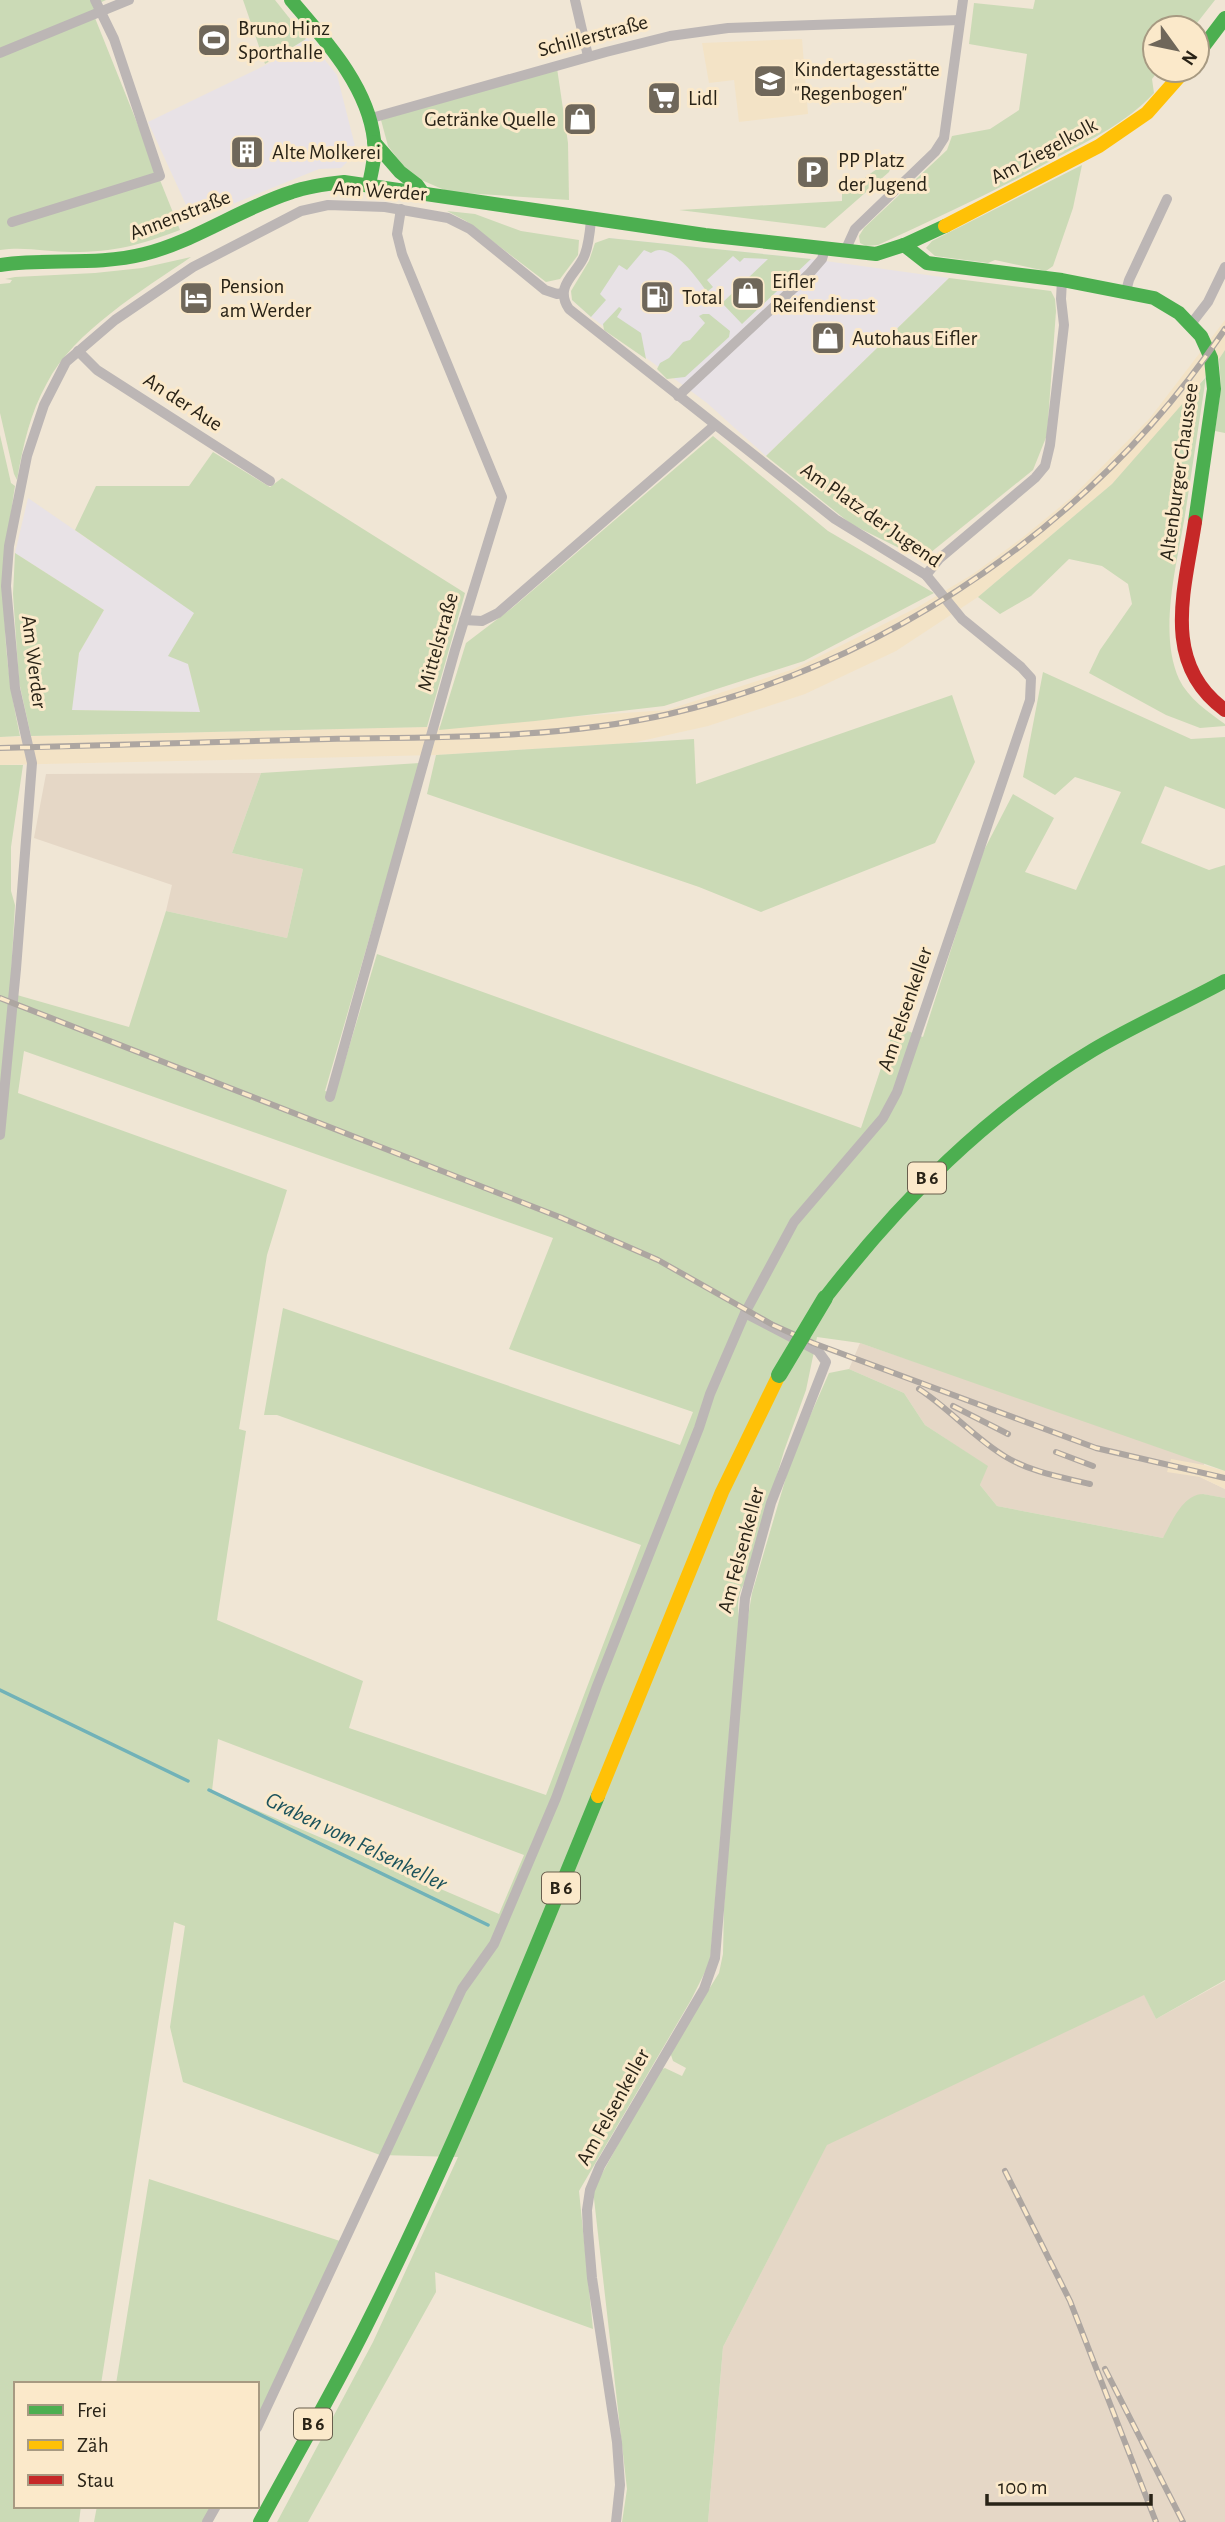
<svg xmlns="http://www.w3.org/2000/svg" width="1225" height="2522" viewBox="0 0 1225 2522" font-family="'Alegreya Sans',sans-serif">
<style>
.commercial{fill:#e8e2e6}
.industrial{fill:#e5d7c6}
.built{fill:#f3e3c6}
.green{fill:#cbdab6;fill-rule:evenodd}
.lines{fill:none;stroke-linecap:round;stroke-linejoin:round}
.stream{stroke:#71b2b8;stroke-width:3.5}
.street{stroke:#bcb6b5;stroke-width:10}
.fast{stroke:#4caf50;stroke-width:14}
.slow{stroke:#ffc107;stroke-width:14}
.jam{stroke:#c62828;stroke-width:14}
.rail-casing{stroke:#ada6a1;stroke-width:6}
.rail{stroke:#fbe9ca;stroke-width:3.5;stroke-dasharray:10;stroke-linecap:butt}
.fast-bridge{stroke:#4caf50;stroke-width:16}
.labels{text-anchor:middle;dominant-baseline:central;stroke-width:6;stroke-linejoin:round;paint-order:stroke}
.shield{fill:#fbe9ca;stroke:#685e4d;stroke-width:2}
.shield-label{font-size:19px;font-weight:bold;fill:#292317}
.poi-label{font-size:21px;fill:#292317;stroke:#fbe9ca;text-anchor:start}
.street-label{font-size:21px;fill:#292317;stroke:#fbe9ca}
.water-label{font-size:23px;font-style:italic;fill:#1c535c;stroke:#fbe9ca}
</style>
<rect width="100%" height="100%" fill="#f0e6d5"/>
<g class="commercial">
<path d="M 307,38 L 337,75 L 355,146 L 351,158 L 341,168 L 319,169 L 193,220 L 148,122 L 274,61 Z"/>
<path d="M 609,238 L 811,259 L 949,278 L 766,456 L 707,403 L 591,317 L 572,300 Z"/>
<path d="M 28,498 L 195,613 L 188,664 L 200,712 L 71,710 L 79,653 L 104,610 L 15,553 Z"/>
</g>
<g class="industrial">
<path d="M 261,773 L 232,853 L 303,869 L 287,938 L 166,911 L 172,885 L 34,838 L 46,774 Z"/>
<path d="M 860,1343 L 1205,1461 L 1200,1477 L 1225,1489 L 1225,1498 L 1202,1494 L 1163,1538 L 997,1506 L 980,1485 L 987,1466 L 925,1425 L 904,1393 L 849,1369 Z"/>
<path d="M 1225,1981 L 1225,2522 L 708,2522 L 723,2347 L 827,2144 L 1144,1994 L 1156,2019 Z"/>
</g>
<g class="built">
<path d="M 802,39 L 808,114 L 739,122 L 734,80 L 709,83 L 702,43 Z"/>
<path d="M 1225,320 L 1225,350 L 1219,359 L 1181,407 L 1112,484 L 978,597 L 896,651 L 805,694 L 708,726 L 632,743 L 436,755 L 0,765 L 0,737 L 427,727 L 667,710 L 794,669 L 918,607 L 973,574 L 1022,538 L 1072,497 L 1150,418 Z"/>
<path d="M 1171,1459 L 1204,1465 L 1225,1471 L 1225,1489 L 1200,1477 L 1167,1472 Z"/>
</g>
<g class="green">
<path d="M 0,0 L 106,0 L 93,6 L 96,12 L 93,13 L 180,230 C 140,245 115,252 72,252 C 48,252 24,246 0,250 Z"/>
<path d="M 243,0 L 275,0 L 306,39 L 265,64 Z"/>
<path d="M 1035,0 L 1215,0 L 1193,28 L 1155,28 L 1155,70 L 1159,70 L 1152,79 L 1154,93 C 1126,123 1092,139 1056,158 C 998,190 938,217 878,245 L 866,246 L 860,243 L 859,236 L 864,228 L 947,150 L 952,136 L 990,129 L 1019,110 L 1027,54 L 969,44 L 974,3 L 1033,9 Z"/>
<path d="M 557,68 L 568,143 L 569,200 L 449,192 L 410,175 L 388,146 L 381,120 Z"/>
<path d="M 892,164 L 889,172 L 825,228 L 679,210 L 842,201 L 842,193 C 860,187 873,165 892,164 Z"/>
<path d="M 1082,165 L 1073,208 L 1053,266 L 1046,271 L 995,260 L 988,263 L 935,256 L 926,248 L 932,241 Z"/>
<path d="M 447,211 L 475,214 L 521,231 L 579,240 L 578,255 L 560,279 L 546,282 L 466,221 Z"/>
<path d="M 609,238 L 811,259 L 742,324 L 722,303 L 768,259 L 744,258 L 740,262 L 733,256 L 707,280 L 713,287 L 707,292 C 697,278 670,239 651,253 L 644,250 L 627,270 L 619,265 L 600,294 L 606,300 L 591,317 L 572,300 L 571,291 L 589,261 L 595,243 Z"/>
<path d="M 191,257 C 144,289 73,332 47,383 C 30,413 23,446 17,480 L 14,474 L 0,413 L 0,284 L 10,283 L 12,280 L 5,279 L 15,277 L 95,273 L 142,268 Z"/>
<path d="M 949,278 L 1051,291 L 1055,299 L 1056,311 L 1047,435 L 1033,470 L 930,553 L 915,556 L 851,524 L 766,456 Z"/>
<path d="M 619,307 L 622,309 L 617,317 L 641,333 L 646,359 L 604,330 L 603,324 Z"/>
<path d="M 703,314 L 709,314 L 730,331 L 729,337 L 685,377 L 667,379 L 657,369 L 660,363 L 669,358 L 683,342 L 690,340 L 705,323 L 699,316 Z"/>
<path d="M 1225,350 L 1225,433 L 1215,431 L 1221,387 L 1219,359 Z"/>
<path d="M 1206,377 C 1199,423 1192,469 1185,515 C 1177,564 1158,632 1179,679 C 1188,698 1208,712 1225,724 L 1225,726 L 1200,728 L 1166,715 L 1089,673 L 1100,650 L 1132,604 L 1128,584 L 1102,566 L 1069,559 L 1031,596 L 1000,614 L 978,597 L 1112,484 Z"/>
<path d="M 0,435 L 11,483 L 15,486 C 0,580 0,644 20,736 L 0,737 Z"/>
<path d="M 713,436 L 828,531 L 934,593 L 804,661 L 664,706 L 535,721 L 439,730 L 466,643 L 512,608 Z"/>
<path d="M 213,452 L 270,487 L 282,478 L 465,593 L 427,727 L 31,736 L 19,682 L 13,594 L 15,553 L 104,610 L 79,653 L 72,710 L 200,712 L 188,664 L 168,656 L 194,613 L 75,530 L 96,486 L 189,486 Z"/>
<path d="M 1043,672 L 1191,739 L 1225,737 L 1225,809 L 1165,786 L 1141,843 L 1209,870 L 1225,865 L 1225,1471 L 860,1343 L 817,1337 L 806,1390 L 784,1451 L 746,1581 C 738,1592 737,1604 739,1617 L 710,1962 L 691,2000 L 579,2191 L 593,2329 L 435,2272 L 436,2292 L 308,2522 L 277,2522 L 373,2342 L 458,2157 L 380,2155 L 183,2082 L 170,2027 L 185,1926 L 174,1922 L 101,2384 L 16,2384 L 16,2506 L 81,2506 L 79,2522 L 0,2522 L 0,765 L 23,765 L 11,847 L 11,891 L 15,905 L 10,993 L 129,1027 L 166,911 L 287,938 L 303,869 L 232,853 L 261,773 L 420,763 L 325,1091 L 335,1094 L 377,954 L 861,1128 L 895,1026 L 923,1037 L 981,856 L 1013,794 L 1054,818 L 1025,872 L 1076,890 L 1121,792 L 1075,777 L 1055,795 L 1023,777 ZM 24,1051 L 553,1238 L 509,1349 L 693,1412 L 680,1445 L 283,1308 L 264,1415 L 277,1415 L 641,1545 L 546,1795 L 349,1728 L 363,1681 L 217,1620 L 246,1431 L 239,1429 L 267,1255 L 287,1190 L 18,1093 ZM 218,1739 L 524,1855 L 499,1914 L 212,1791 Z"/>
<path d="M 952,695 L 975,762 L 935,843 L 761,912 L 699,887 L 427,794 L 436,755 L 694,739 L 696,784 Z"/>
<path d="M 849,1369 L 904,1393 L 925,1425 L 988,1466 L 980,1485 L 997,1506 L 1163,1538 C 1171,1523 1183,1494 1203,1494 C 1210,1495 1218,1497 1225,1498 L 1225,1980 L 1156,2019 L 1144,1995 L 827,2145 L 723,2347 L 708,2522 L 622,2522 L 627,2489 L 593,2190 L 659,2070 L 665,2068 L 682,2076 L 686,2068 L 673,2061 L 670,2052 L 719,1973 L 723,1954 L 724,1907 L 745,1635 L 752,1593 L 792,1457 L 829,1373 Z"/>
<path d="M 149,2179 L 340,2241 L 257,2418 L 257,2384 L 116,2384 Z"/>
<path d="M 97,2506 L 211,2506 L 203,2522 L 94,2522 Z"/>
</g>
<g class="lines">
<g class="stream">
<path d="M 0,1690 L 188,1781"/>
<path d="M 209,1790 L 488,1925"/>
</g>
<g class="street">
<path d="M 575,0 L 588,56"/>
<path d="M 0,53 L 129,0"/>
<path d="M 368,119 L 606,52 L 670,36 L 728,28 L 960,20"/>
<path d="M 12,222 L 160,176 L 114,39 L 95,0"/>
<path d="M 845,251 L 855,229 L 935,152 L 944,138 L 963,0"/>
<path d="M 1126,291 L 1129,280 L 1167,199"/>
<path d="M 1191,324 L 1208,302 L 1225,267"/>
<path d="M 78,351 L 97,370 L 270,481"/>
<path d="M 678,396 L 809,274 L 822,259 L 825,249"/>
<path d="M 926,575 L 939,559 L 1035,478 L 1045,466 L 1050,445 L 1064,325 L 1061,299 L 1062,280"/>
<path d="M 464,620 L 482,621 L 498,613 L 715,425"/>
<path d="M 330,1097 L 455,650 L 502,497 L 402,254 L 397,234 L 401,209"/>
<path d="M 0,1135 L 16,969 L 32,763 L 15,688 L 6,586 L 9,546 L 27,456 L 44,405 L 66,362 L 115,320 L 193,267 L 301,211 L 328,205 L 385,207 L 448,218 L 470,229 L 545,290 L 557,294 L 563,293"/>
<path d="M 257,2428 L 462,1989 L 494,1944 L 556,1798 L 597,1686 L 699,1428 L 710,1394 L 745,1313 L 794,1222 L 883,1118 L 897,1092 L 1030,700 L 1031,678 L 1021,667 L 962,619 L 926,575 L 835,519 L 569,309 C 553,285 578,274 585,254 C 589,243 590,231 591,220"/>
<path d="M 207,2522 L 216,2506"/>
<path d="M 616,2522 L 620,2485 L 617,2442 L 592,2278 L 588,2231 L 587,2210 L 590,2190 L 600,2166 L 704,1989 L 715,1958 L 745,1598 L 771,1503 L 826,1362 L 818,1351 L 745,1313"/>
</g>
<g class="fast">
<path d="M 291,0 C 325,40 368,86 374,140 C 376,155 372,170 369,184"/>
<path d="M 1197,55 L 1225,18"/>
<path d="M 374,142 L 400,172 L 417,185 L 422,192"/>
<path d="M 904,245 L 927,263 L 1062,280 L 1154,298 L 1179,313 L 1201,336 L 1211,358 L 1214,389 L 1195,522"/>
<path d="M 0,265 C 47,258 97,266 144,254 C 196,241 241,208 292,192 C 309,186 326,184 344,182 L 705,235 L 876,254 L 904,245 L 945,226"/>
<path d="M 825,1298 C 901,1200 986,1114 1093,1050 C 1135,1025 1181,1005 1225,981"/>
<path d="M 260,2522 C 295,2457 333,2392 366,2326 C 453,2153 525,1974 598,1796"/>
</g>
<g class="slow">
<path d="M 945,226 L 1099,146 L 1147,113 L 1185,70"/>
<path d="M 598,1796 L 722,1492 L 779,1375"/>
</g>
<path class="jam" d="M 1195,522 C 1185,589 1160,663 1225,710"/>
<g class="rail-casing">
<g id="rail">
<path d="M 0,748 C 110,746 219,741 329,739 C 442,737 558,739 669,714 C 892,662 1098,519 1225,329"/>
<path d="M 0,998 L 562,1218 L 658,1260 L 773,1325 L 813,1343 L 1096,1448 L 1225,1478"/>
<path d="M 919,1389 C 950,1409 974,1438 1006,1457 C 1031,1472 1061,1477 1090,1484"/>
<path d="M 953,1406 L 1008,1434"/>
<path d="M 1056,1452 L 1093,1466"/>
<path d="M 1005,2171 L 1070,2301 L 1156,2522"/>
<path d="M 1105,2369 L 1183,2522"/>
</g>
</g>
<use href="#rail" class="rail"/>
<path class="fast-bridge" d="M 779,1375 L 825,1298"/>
</g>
<defs>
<g id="stadium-square" transform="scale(1.75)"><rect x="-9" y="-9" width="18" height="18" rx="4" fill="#6f675a" stroke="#fbe9ca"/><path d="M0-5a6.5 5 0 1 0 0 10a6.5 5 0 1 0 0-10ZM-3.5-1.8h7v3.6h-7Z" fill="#fff"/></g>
<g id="school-square" transform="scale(1.75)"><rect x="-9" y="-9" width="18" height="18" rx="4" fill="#6f675a" stroke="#fbe9ca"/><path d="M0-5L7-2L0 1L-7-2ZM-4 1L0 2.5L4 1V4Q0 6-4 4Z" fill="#fff"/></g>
<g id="supermarket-square" transform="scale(1.75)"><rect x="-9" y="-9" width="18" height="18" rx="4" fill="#6f675a" stroke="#fbe9ca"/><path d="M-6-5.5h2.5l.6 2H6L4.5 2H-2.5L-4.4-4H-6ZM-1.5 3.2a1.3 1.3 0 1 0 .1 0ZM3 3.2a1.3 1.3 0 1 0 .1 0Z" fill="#fff"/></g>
<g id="shop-square" transform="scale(1.75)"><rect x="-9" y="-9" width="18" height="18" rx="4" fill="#6f675a" stroke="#fbe9ca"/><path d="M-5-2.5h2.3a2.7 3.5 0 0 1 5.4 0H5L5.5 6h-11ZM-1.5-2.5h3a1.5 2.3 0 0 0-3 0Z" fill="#fff"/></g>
<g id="building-square" transform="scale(1.75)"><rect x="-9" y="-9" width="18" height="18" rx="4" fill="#6f675a" stroke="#fbe9ca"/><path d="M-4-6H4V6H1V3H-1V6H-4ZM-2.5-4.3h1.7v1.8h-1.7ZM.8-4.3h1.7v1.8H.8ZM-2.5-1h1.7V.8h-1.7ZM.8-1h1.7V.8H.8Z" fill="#fff"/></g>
<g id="parking-square" transform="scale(1.75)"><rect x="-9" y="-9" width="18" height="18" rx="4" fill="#6f675a" stroke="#fbe9ca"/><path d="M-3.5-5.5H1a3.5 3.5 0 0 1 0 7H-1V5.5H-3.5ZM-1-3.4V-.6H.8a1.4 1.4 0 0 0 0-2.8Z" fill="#fff"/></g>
<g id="fuel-square" transform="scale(1.75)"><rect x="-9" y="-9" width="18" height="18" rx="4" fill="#6f675a" stroke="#fbe9ca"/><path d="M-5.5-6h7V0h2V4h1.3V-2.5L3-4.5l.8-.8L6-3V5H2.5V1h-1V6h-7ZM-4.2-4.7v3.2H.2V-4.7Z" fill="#fff"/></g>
<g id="hotel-square" transform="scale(1.75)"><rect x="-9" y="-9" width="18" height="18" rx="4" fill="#6f675a" stroke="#fbe9ca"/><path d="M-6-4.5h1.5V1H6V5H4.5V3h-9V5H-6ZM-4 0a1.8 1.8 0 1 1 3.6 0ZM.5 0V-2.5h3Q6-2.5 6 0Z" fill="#fff"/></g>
</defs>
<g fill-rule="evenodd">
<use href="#stadium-square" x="214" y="40"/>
<use href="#school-square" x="770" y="81"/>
<use href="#supermarket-square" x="664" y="98"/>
<use href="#shop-square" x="580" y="119"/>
<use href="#building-square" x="247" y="152"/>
<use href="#parking-square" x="813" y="172"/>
<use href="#shop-square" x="748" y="293"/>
<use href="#fuel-square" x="657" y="297"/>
<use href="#hotel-square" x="196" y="298"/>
<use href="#shop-square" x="828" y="338"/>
</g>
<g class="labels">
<g class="shield">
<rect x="908" y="1162.5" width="38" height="31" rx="5"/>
<rect x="542" y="1872.5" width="38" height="31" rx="5"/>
<rect x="294" y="2408.5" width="38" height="31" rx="5"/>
</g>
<g class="shield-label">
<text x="927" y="1178">B 6</text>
<text x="561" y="1888">B 6</text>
<text x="313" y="2424">B 6</text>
</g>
<g class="poi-label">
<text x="238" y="28">Bruno Hinz<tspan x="238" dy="24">Sporthalle</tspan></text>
<text x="794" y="69">Kindertagesstätte<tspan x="794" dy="24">"Regenbogen"</tspan></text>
<text x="688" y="98">Lidl</text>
<text x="556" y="119" text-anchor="end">Getränke Quelle</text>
<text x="272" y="152">Alte Molkerei</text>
<text x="838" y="160">PP Platz<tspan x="838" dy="24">der Jugend</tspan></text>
<text x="772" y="281">Eifler<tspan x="772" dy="24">Reifendienst</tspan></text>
<text x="220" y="286">Pension<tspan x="220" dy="24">am Werder</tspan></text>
<text x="682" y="297">Total</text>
<text x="852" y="338">Autohaus Eifler</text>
</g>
<g class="street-label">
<text transform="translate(593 36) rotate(-15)">Schillerstraße</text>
<text transform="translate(1044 151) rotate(-28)">Am Ziegelkolk</text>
<text transform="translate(380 191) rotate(4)">Am Werder</text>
<text transform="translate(180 215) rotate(-21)">Annenstraße</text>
<text transform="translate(183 402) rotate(33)">An der Aue</text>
<text transform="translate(1179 472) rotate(-82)">Altenburger Chaussee</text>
<text transform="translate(871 515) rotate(35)">Am Platz der Jugend</text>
<text transform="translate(438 642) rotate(-74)">Mittelstraße</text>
<text transform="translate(34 662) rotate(83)">Am Werder</text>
<text transform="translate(905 1009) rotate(-71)">Am Felsenkeller</text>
<text transform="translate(741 1550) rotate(-75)">Am Felsenkeller</text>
<text transform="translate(613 2107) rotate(-61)">Am Felsenkeller</text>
</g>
<g class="water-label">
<text transform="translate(356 1842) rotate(26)">Graben vom Felsenkeller</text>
</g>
</g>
<rect x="14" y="2382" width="245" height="126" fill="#fbe9ca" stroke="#a79a82" stroke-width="2"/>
<rect x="28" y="2405" width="35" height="10" fill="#4caf50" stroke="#a79a82" stroke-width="2"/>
<text x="77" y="2417" font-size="21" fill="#292317">Frei</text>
<rect x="28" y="2440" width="35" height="10" fill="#ffc107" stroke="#a79a82" stroke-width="2"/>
<text x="77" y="2452" font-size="21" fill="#292317">Zäh</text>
<rect x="28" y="2475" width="35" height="10" fill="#c62828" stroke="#a79a82" stroke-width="2"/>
<text x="77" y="2487" font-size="21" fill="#292317">Stau</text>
<g transform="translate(1176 49) rotate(123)"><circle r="33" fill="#fbe9ca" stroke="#a79a82" stroke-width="2"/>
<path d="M0-5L12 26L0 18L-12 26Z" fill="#6f675a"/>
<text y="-10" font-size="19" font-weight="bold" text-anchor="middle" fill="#292317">N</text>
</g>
<path d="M987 2494v10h164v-10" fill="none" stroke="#292317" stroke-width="3.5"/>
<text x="998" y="2494" font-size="21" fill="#292317" stroke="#fbe9ca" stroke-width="5" paint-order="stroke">100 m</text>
</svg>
